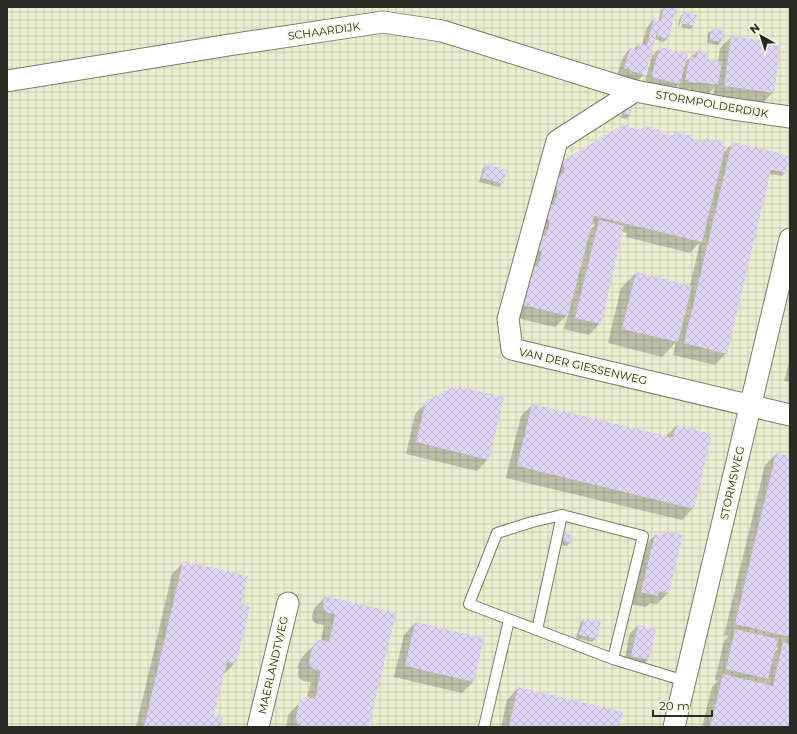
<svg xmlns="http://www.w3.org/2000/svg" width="797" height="734" viewBox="0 0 797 734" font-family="Montserrat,sans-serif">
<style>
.industrial{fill:url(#industrial-grid)}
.shadow{fill:#0003;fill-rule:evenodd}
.building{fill:url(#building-cross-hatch)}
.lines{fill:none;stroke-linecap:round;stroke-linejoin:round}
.lane-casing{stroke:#7a7c68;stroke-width:12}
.street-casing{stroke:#7a7c68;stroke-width:23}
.lane{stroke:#fff;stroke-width:10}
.street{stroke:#fff;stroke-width:21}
.labels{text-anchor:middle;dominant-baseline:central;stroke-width:3;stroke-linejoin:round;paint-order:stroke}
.street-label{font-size:11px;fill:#2a2b22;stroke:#f7fae3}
</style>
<defs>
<pattern id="industrial-grid" width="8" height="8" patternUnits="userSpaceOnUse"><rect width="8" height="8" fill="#eaeed0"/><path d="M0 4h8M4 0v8" fill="none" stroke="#c9ccb2"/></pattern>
<pattern id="building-cross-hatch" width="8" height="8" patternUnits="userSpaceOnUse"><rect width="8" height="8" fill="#dfd6f5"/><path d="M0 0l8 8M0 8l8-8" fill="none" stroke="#c0b8d2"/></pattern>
</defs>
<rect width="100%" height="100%" fill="#f7fae3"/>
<rect class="industrial" x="7" y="7" width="783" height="720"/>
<g class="shadow">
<path d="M 664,7 L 675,9 L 668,38 L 664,42 L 654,39 L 644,74 L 637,82 L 617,75 L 623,57 L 630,49 L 633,50 L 639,44 L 642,45 L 647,27 L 654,19 L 659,21 L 661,10 Z"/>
<path d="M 684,13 L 696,16 L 693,26 L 690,29 L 681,27 L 684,16 L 682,16 L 679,27 L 678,26 L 680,17 Z"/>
<path d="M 712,30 L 721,41 L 718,45 L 707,43 L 708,33 Z"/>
<path d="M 731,37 L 773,92 L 762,104 L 713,97 L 714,88 L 703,99 L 688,97 L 690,88 L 687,90 L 680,89 L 680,87 L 678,87 L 679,84 L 671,92 L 644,84 L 652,56 L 660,48 L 684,63 L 698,51 L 705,62 L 718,62 L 720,48 Z"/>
<path d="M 631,108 L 630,115 L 626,119 L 621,118 L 623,110 Z"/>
<path d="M 644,127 L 659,134 L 672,137 L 675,133 L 690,139 L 703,142 L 707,139 L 723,153 L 733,143 L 789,157 L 785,173 L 782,176 L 769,174 L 726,353 L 715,365 L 673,355 L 676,342 L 662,357 L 608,343 L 621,288 L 636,273 L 690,286 L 700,242 L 690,253 L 626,237 L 627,233 L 622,232 L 600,323 L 589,335 L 564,329 L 568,314 L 555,327 L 512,317 L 551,174 L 562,163 L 628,128 L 640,131 ZM 591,224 L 595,225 L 589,231 Z"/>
<path d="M 486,165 L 502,183 L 499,187 L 479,182 L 483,169 Z"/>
<path d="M 790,359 L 790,382 L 784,381 Z"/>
<path d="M 427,402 L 488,459 L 477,471 L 406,454 L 415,414 Z"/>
<path d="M 532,405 L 666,436 L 676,426 L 693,508 L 682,520 L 506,478 L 521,416 Z"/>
<path d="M 776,454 L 790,457 L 790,727 L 702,727 L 712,687 L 718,681 L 715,680 L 724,641 L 729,636 L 724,635 L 765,465 ZM 775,647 L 778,648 L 774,653 ZM 766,680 L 765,685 L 762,685 Z"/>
<path d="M 665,532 L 668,593 L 657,604 L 650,603 L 646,607 L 630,604 L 643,547 L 655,535 L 661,537 Z"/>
<path d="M 565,534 L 572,536 L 570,543 L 567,546 L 560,545 L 562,538 Z"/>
<path d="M 184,562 L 240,605 L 235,663 L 223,675 L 213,717 L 220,727 L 136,727 L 172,574 Z"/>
<path d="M 325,597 L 395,614 L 368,727 L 286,727 L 288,715 L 303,699 L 307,698 L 311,682 L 303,681 L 299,678 L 298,673 L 299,668 L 297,668 L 302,657 L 317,642 L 321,640 L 324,625 L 317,624 L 313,621 L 312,616 L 314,609 Z"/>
<path d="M 584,619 L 596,639 L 592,642 L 576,638 L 581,622 Z"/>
<path d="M 415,623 L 473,682 L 462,693 L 394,677 L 404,635 Z"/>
<path d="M 638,626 L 655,629 L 648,660 L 640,667 L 624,663 L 630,633 Z"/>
<path d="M 518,688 L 618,727 L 501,727 L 507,700 Z"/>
</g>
<g class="building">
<path d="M 664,7 L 676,8 L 669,39 L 657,36 L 660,22 L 645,75 L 631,71 L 631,70 L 624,68 L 630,48 L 637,50 L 639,43 L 647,45 L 654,18 L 661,20 Z"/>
<path d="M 684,12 L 697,15 L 694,26 L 681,23 Z"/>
<path d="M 711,29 L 724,30 L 722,42 L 710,40 Z"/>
<path d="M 731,36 L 781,43 L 774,93 L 724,86 Z"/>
<path d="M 660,47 L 688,54 L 680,84 L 651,77 Z"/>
<path d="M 698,50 L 707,52 L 706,59 L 722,62 L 718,85 L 696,82 L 696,83 L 687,81 L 687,80 L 685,80 L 690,56 L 696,58 Z"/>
<path d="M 626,106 L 632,107 L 630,115 L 624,114 Z"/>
<path d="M 626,123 L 628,127 L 643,130 L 644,126 L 660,130 L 660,133 L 674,136 L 675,132 L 692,136 L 691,139 L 705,142 L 706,138 L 723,142 L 722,144 L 726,145 L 702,242 L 594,216 L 568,316 L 523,305 L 534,266 L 538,267 L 542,251 L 538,251 L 542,235 L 546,236 L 550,221 L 546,220 L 550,204 L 554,205 L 558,190 L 554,189 L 558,174 L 562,175 L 565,168 L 561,162 Z"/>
<path d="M 732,142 L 775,152 L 790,157 L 790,158 L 786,173 L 771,170 L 727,354 L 684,343 Z"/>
<path d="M 486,164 L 507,170 L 503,184 L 482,178 Z"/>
<path d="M 599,220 L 624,226 L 601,324 L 575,318 Z"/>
<path d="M 636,272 L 692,286 L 678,342 L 622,329 Z"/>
<path d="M 456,386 L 504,397 L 489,460 L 416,442 L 426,401 Z"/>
<path d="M 532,404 L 671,437 L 673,437 L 676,425 L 712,434 L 694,509 L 517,466 Z"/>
<path d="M 776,453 L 790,456 L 790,637 L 735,624 Z"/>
<path d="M 665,531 L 683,535 L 669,593 L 659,591 L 658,596 L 641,592 L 655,534 L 663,536 Z"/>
<path d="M 565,533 L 573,535 L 571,543 L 563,541 Z"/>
<path d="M 183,561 L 248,576 L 241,604 L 250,607 L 236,664 L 227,662 L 214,716 L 223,718 L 221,727 L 144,727 Z"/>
<path d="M 325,596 L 396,613 L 369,727 L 302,727 L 297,723 L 296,718 L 299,703 L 303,698 L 308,697 L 315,699 L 321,671 L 315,670 L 310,666 L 309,661 L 313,646 L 316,641 L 322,640 L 329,642 L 335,614 L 328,613 L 324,610 L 323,604 Z"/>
<path d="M 584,618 L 601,622 L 597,639 L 579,635 Z"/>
<path d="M 415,622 L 484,638 L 474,682 L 405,666 Z"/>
<path d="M 638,625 L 656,629 L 649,660 L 631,656 Z"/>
<path d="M 735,629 L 778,639 L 768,679 L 726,669 Z"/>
<path d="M 783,642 L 790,644 L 790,727 L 710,727 L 723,674 L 773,686 Z"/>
<path d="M 518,687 L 623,712 L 619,727 L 509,727 Z"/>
</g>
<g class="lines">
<g class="lane-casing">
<g id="lane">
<path d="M 537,630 L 562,515"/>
<path d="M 613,659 L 469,604 L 497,533 L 532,522 L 562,515 L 643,536 L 613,659 L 685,681"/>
<path d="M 484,727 L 509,620"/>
</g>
</g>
<g class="street-casing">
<g id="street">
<path d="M 7,81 L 229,45 L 383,22 L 442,31 L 635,91 L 726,108 L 790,117"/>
<path d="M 635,91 L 557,141 L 508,319 L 512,349 L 790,415"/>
<path d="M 258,727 L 288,603"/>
<path d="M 674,727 L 790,239"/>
</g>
</g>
<use href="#lane" class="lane"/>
<use href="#street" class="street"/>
</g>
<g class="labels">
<g class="street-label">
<text transform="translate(324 31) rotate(-8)">SCHAARDIJK</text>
<text transform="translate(712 104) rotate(10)">STORMPOLDERDIJK</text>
<text transform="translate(583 366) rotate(13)">VAN DER GIESSENWEG</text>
<text transform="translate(732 483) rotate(-77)">STORMSWEG</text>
<text transform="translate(273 665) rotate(-77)">MAERLANDTWEG</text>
</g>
</g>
<rect width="797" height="734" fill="none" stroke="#2a2b22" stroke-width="16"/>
<g transform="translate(761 36) rotate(321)" stroke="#f7fae3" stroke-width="3" paint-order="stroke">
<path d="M0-3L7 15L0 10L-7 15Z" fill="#2a2b22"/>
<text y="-6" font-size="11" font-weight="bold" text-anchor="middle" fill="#2a2b22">N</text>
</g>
<path d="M653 710v6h59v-6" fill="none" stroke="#2a2b22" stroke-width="2"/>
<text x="659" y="710" font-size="12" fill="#2a2b22" stroke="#f7fae3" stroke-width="3" paint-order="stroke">20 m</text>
</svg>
